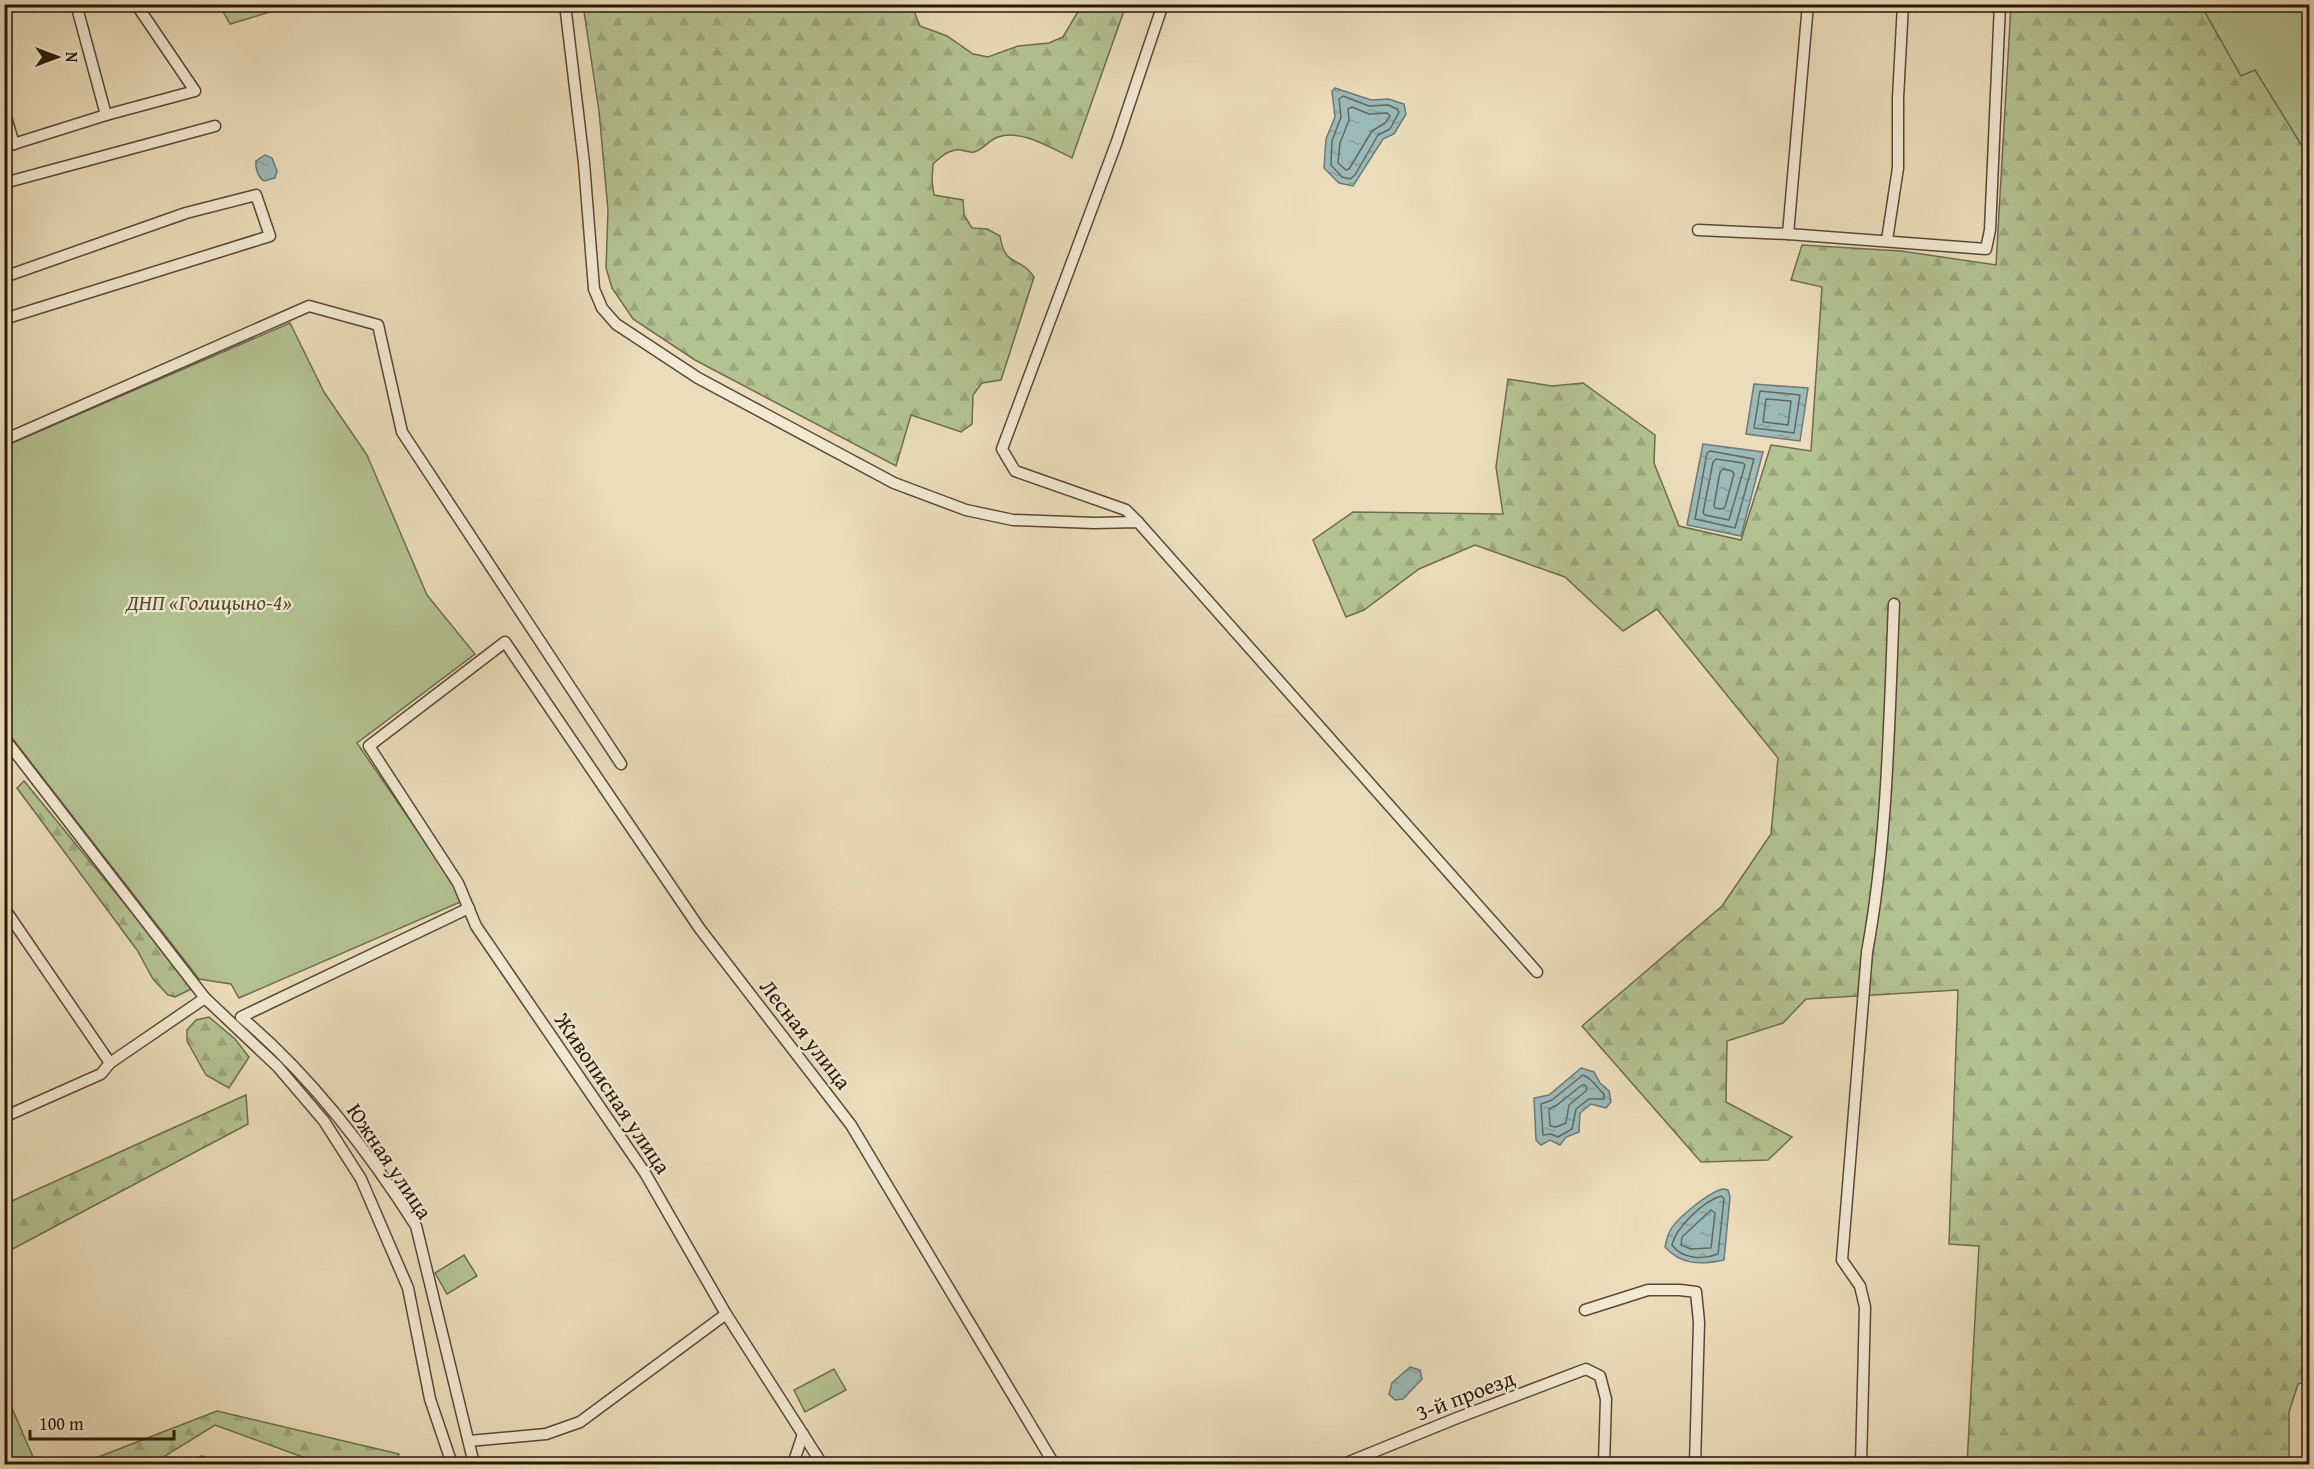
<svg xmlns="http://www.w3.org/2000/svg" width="2314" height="1469" viewBox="0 0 2314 1469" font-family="'Gentium Book Plus',serif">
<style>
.forest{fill:url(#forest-firs);stroke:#6e6c4e;stroke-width:1.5}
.garden{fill:#b4c292;stroke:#6e6c4e;stroke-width:1.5}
.water{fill:url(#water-ripples);stroke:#6d7972;stroke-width:1.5}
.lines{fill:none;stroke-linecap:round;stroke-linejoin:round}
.shore{stroke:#626860;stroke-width:1.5}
.street-casing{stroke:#594836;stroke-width:13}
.street{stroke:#f2e9d3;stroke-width:10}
.labels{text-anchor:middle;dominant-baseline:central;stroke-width:4.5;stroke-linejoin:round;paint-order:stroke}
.park-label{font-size:22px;font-style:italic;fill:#524a32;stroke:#f2e9d3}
.street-label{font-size:22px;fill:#281709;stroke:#f2e9d3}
</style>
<defs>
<pattern id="forest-firs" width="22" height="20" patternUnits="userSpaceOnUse" patternTransform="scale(1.5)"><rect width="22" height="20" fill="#b4c292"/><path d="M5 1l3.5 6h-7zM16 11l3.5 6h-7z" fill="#9ba67d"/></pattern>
<pattern id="water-ripples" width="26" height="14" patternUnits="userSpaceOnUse" patternTransform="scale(1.5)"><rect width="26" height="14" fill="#9bbab8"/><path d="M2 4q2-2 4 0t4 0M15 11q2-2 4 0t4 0" fill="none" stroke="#869f9d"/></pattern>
</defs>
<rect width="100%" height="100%" fill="#ebddbb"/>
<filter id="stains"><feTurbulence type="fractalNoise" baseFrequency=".00333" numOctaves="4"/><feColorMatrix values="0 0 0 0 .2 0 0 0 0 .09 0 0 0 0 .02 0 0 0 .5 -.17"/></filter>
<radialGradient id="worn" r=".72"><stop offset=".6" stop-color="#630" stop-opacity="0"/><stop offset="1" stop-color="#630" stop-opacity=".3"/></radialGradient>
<g class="forest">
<path d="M 221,5 L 221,4 L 293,5 L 230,24 L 220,6 Z"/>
<path d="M 583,5 L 916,5 L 914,11 L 920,26 L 947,36 L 973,54 L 988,57 L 1018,46 L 1049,43 L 1063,37 L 1079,10 L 1080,5 L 1126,5 L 1072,158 C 1051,148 1022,129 998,137 C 989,140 984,149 974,152 C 969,153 966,151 961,150 C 950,148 940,157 933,164 L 932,181 L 934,195 L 963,200 L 964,215 L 972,228 L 987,229 L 1000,236 C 1005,269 1020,255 1034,277 L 1001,380 L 982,383 L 973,395 L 972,424 L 961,432 L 911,415 L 896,466 L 695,360 L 633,319 L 612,288 L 606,268 L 608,210 L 599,111 Z"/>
<path d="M 2011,5 L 2201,5 L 2241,75 L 2255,69 L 2309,157 L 2310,1380 L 2298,1384 L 2289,1412 L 2289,1463 L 2301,1464 L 1967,1464 L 1979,1246 L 1949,1244 L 1958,990 L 1806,999 L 1783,1023 L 1727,1041 L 1726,1102 L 1792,1137 L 1768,1160 L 1701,1162 L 1582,1026 L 1722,906 L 1771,834 L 1778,758 L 1657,609 L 1623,631 L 1565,577 L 1475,545 L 1419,569 L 1364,610 L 1346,617 L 1313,540 L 1353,512 L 1503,514 L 1496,467 L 1508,379 L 1552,386 L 1583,383 L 1655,435 L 1654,463 L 1679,526 L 1741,540 L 1771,445 L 1811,451 L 1822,287 L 1791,280 L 1802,245 L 1901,251 L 1996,265 Z"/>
<path d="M 24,781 L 189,982 L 191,989 L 175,997 L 168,995 L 153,979 L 137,950 L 17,788 Z"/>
<path d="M 209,1017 L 235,1039 L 249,1057 L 229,1088 L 206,1075 L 187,1041 L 187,1030 L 196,1020 Z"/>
<path d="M 246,1095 L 248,1124 L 5,1253 L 5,1204 Z"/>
<path d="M 4,1392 L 5,1392 L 36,1464 L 5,1464 Z"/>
<path d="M 217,1411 L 399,1454 L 394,1464 L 322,1464 L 215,1425 L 152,1464 L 80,1464 Z"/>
</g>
<g class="garden">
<path d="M 2201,5 L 2309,5 L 2309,157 L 2255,70 L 2241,76 Z"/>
<path d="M 290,323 L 324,392 L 367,455 L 427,595 L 475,654 L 357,743 L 465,900 L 239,998 L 231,984 L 199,979 L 5,729 L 5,446 Z"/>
<path d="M 464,1255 L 477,1276 L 447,1294 L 435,1273 Z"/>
<path d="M 834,1369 L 846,1390 L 805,1412 L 794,1390 Z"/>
</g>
<g class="water">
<path d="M 1335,88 L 1371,100 L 1389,99 L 1404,104 L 1406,114 L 1394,134 L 1383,139 L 1353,186 L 1339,183 L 1324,168 L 1326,139 L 1335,117 L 1332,91 Z"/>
<path d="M 265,155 L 272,158 L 277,171 L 275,178 L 264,181 C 258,177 255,168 256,161 Z"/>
<path d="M 1754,384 L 1808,388 L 1800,441 L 1746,434 Z"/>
<path d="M 1703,444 L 1763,452 L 1741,536 L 1687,525 Z"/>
<path d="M 1581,1068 L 1594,1072 L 1600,1083 L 1609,1091 L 1611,1102 L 1606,1108 L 1591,1104 L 1580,1113 L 1579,1132 L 1566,1137 L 1560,1145 L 1550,1140 L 1541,1145 L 1536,1140 L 1534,1098 L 1549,1095 Z"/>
<path d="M 1723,1189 L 1728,1190 L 1730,1197 L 1724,1260 C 1701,1265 1681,1265 1665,1247 C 1666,1243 1667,1237 1669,1233 C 1674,1220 1709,1192 1723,1189 Z"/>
<path d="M 1410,1367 L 1420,1370 L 1422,1379 L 1403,1399 L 1395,1400 L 1389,1394 L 1392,1383 Z"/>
</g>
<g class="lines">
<g class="shore">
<path d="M 1343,96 L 1369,106 L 1388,105 L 1397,109 L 1399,112 L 1390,129 L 1378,135 L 1355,175 L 1350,179 L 1342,177 L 1331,165 L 1332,141 L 1341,117 L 1339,99 Z"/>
<path d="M 1352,107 L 1369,114 L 1387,113 L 1390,116 L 1385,123 L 1372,131 L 1349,169 L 1346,170 L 1338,163 L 1340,143 L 1349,120 L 1348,109 Z"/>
<path d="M 1760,391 L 1800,395 L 1794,433 L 1754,428 Z"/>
<path d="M 1766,399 L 1791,401 L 1788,425 L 1763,422 Z"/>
<path d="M 1710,451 L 1754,459 L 1735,528 L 1695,519 L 1707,453 Z"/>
<path d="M 1716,459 L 1743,463 L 1745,465 L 1729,520 L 1705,515 L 1703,513 L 1713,462 Z"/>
<path d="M 1723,469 L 1732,471 L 1734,474 L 1725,507 L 1722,509 L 1715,508 L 1714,505 L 1720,472 Z"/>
<path d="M 1583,1075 C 1592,1078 1597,1088 1604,1094 L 1604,1099 L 1589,1099 L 1576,1109 L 1572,1129 L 1558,1137 L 1551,1134 L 1543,1135 L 1541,1104 L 1552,1100 Z"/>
<path d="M 1582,1085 L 1585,1085 L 1587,1090 L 1569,1105 L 1566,1123 L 1556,1127 L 1550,1126 L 1549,1109 L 1557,1105 Z"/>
<path d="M 1721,1196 L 1724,1199 L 1718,1254 C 1703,1260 1682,1259 1672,1245 C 1676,1227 1704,1201 1721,1196 Z"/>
<path d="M 1711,1210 L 1715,1213 L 1711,1248 L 1691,1249 L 1681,1245 L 1682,1237 Z"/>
</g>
<g class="street-casing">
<g id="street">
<path d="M 76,4 L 106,115"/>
<path d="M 565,4 L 584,163 L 594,289 L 602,308 L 616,324 L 698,378 L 894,483 L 966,510 L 1013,520 L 1094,523 L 1138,522 L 1537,972"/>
<path d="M 4,111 L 14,144"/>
<path d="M 4,147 L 106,115 L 195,91 L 136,4"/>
<path d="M 4,183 L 215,126"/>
<path d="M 1698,230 L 1788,234 L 1808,4"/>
<path d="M 1788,234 L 1986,249 L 1990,230 L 2000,4"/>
<path d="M 1887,240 L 1898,168 L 1898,98 L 1903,4"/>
<path d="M 4,277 L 186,213 L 256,195 L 270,236 L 4,319"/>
<path d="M 4,440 L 309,306 L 378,325 L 402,432 L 621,764"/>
<path d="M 1138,522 L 1126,510 L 1015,471 L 1002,449 L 1116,144 L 1163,4"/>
<path d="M 4,738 L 205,998 L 278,1067 L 324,1121 L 361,1179 L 408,1288 L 430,1399 L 452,1464"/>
<path d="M 4,908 L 110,1063"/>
<path d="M 469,908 L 241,1017 C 311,1076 367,1149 416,1226 L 474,1464"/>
<path d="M 4,1117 L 101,1074 L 110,1063 L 205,998"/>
<path d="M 1585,1310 L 1648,1290 L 1680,1290 L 1696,1292 L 1699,1322 L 1695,1464"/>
<path d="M 469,1441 L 546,1434 L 580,1422 L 726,1314"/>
<path d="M 202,1462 L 207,1464"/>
<path d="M 793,1464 L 803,1434"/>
<path d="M 822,1464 L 726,1314 L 645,1173 L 476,926 L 458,883 L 369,746 L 505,642 L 700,929 L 851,1125 L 1054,1464"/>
<path d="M 1344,1464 L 1457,1418 L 1586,1369 L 1600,1376 L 1606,1399 L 1604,1464"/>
<path d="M 1861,1464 L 1865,1307 L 1860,1286 L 1842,1260 L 1867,952 C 1888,838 1889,720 1894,604"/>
</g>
</g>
<use href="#street" class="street"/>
</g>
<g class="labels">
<g class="park-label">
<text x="209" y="602">ДНП «Голицыно-4»</text>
</g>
<g class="street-label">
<text transform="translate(806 1034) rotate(52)">Лесная улица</text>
<text transform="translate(613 1093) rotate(56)">Живописная улица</text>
<text transform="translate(390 1161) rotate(56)">Южная улица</text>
<text transform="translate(1465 1395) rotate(-21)">3-й проезд</text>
</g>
</g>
<rect width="2314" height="1469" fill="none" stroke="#ebddbb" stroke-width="24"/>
<rect x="6" y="6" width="2302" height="1457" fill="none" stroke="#281709" stroke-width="3"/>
<rect x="12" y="12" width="2290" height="1445" fill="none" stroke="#281709" stroke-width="1.5"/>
<g transform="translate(57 57) rotate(90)" stroke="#f2e9d3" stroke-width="4.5" paint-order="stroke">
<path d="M0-4.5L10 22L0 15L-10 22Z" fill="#281709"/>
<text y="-9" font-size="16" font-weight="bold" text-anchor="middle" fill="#281709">N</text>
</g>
<path d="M30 1430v9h144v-9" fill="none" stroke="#281709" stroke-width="3"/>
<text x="39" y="1430" font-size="18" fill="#281709" stroke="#f2e9d3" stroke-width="4.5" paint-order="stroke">100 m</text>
<rect width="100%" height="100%" filter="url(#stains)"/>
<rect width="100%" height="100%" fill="url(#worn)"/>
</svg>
